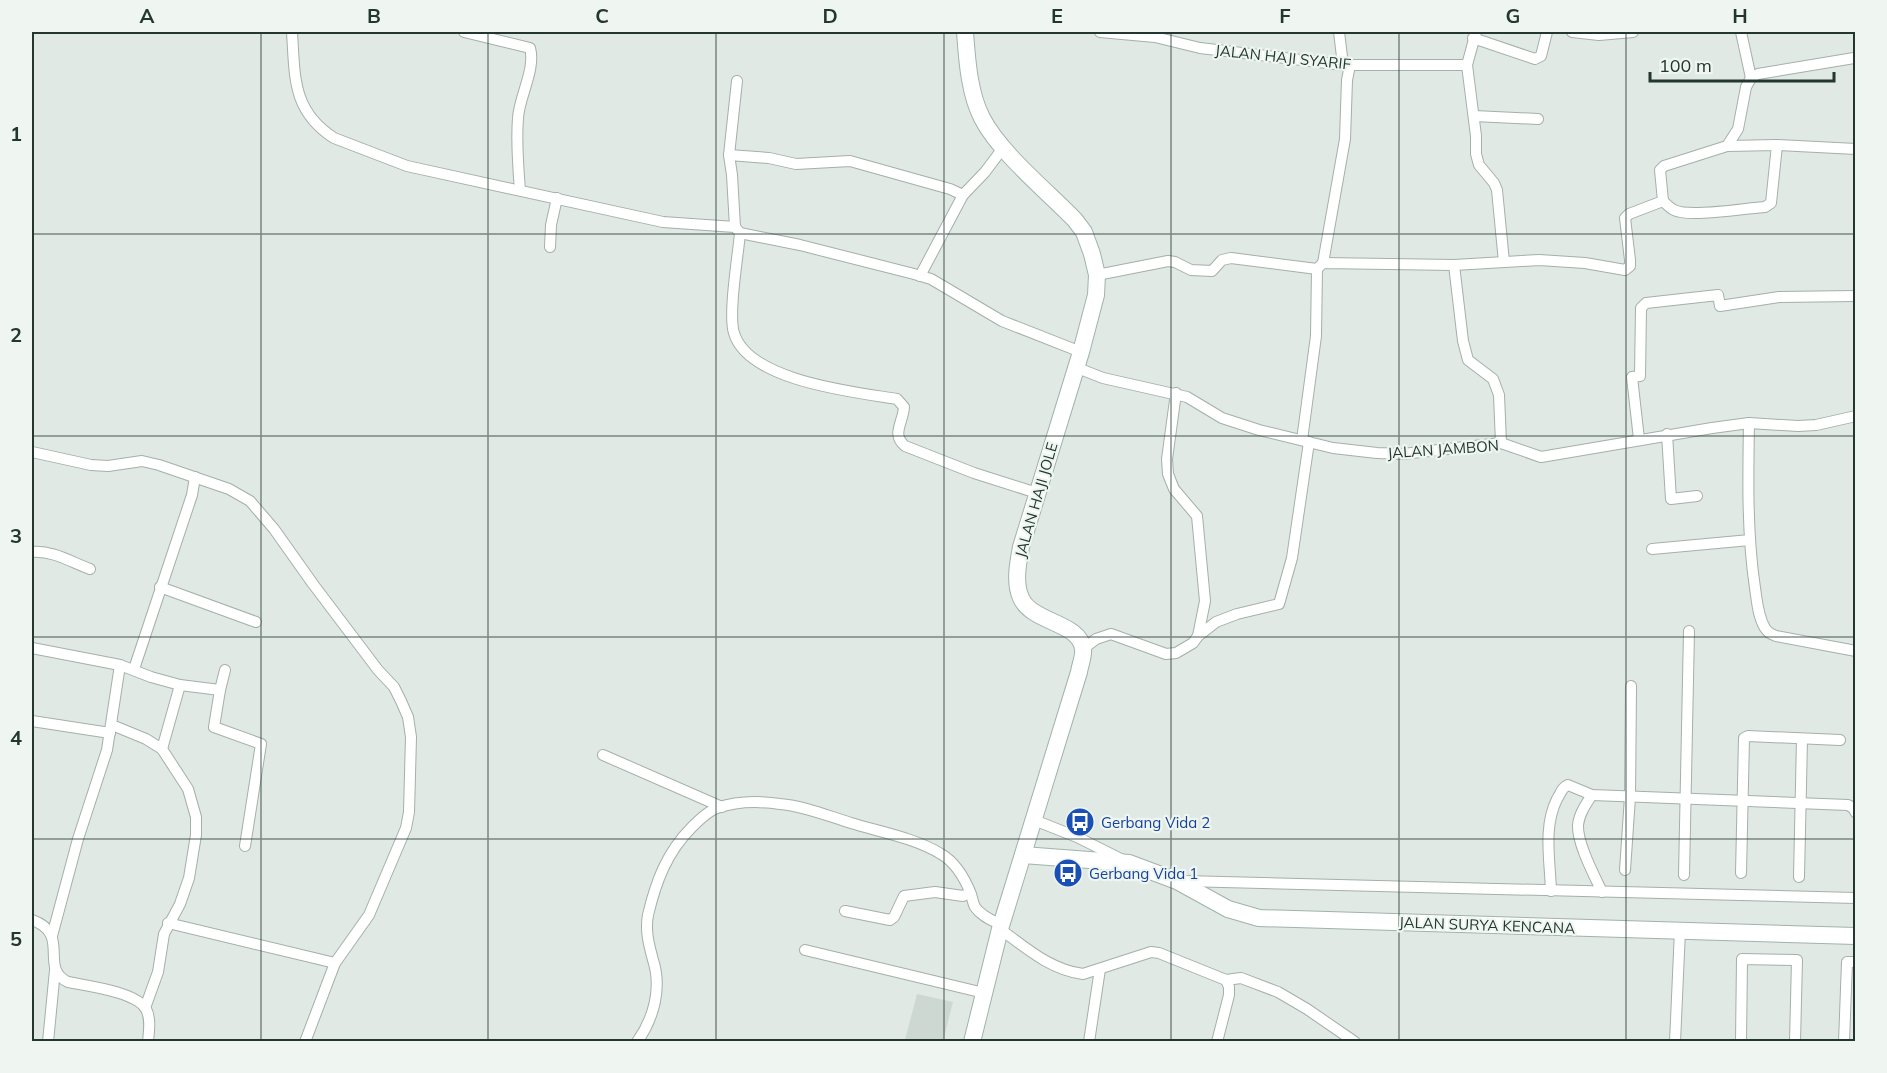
<svg xmlns="http://www.w3.org/2000/svg" width="1887" height="1073" viewBox="0 0 1887 1073" font-family="Mulish,sans-serif">
<style>
.built{fill:#ced8d3}
.lines{fill:none;stroke-linecap:round;stroke-linejoin:round}
.street-casing{stroke:#a4b0aa;stroke-width:12}
.secondary-casing{stroke:#a0b3ab;stroke-width:18}
.street{stroke:#fff;stroke-width:10}
.secondary{stroke:#fff;stroke-width:16}
.grid{fill:none;stroke:#233730;stroke-width:1.5;stroke-opacity:0.55}
.labels{text-anchor:middle;dominant-baseline:central;stroke-width:4.5;stroke-linejoin:round;paint-order:stroke}
.street-label{font-size:15px;fill:#233730;stroke:#eff6f2}
.transit-label{font-size:15px;fill:#164399;stroke:#eff6f2;text-anchor:start}
.neatline{fill:none;stroke:#233730;stroke-width:2}
.grid-label{font-size:20px;text-anchor:middle;font-weight:bold;fill:#233730}
</style>
<rect width="100%" height="100%" fill="#e0e9e4"/>
<path class="built" d="M 917,994 L 953,1002 L 943,1041 L 905,1040 Z"/>
<g class="lines">
<g class="street-casing">
<g id="street">
<path d="M 292,32 C 295,77 292,111 334,138 L 407,166 L 663,222 L 735,227 L 740,233 L 800,245 L 914,274 L 931,279 L 1002,321 L 1081,352"/>
<path d="M 464,32 L 530,48 C 536,69 519,97 518,118 C 516,142 518,166 520,190"/>
<path d="M 1100,32 L 1155,37 L 1200,48 L 1343,65 L 1467,65"/>
<path d="M 1339,32 L 1343,65"/>
<path d="M 1476,32 L 1467,65 L 1476,136 L 1476,154 L 1479,165 L 1494,183 L 1497,190 L 1504,262"/>
<path d="M 1572,32 L 1599,35 L 1633,32"/>
<path d="M 1741,32 L 1751,78"/>
<path d="M 1473,38 L 1535,59 L 1541,56 L 1547,32"/>
<path d="M 1474,116 L 1538,119"/>
<path d="M 1727,146 L 1777,145 L 1856,149"/>
<path d="M 729,155 L 737,81"/>
<path d="M 1663,201 C 1666,204 1670,208 1674,210 C 1689,218 1746,208 1765,207 L 1771,203 L 1777,145"/>
<path d="M 735,227 L 732,175 L 729,155 L 769,158 L 796,164 L 850,161 L 950,189 L 963,195"/>
<path d="M 740,233 C 738,256 728,314 734,333 C 748,381 854,392 897,399 L 904,407 C 903,423 891,434 905,446 L 974,473 L 1037,493"/>
<path d="M 550,247 L 551,225 L 557,198"/>
<path d="M 1323,263 L 1345,139 L 1347,80 L 1350,65"/>
<path d="M 1454,265 L 1463,341 L 1468,360 L 1493,379 L 1499,395 L 1501,443"/>
<path d="M 1097,275 L 1168,261 L 1175,262 L 1191,270 L 1212,271 L 1222,260 L 1231,258 L 1317,269"/>
<path d="M 920,276 L 963,195 L 985,172 L 1003,148"/>
<path d="M 1075,367 L 1103,378 L 1187,397 L 1222,418 L 1259,430 L 1333,448 L 1377,453 L 1403,454 L 1501,443 L 1541,457 L 1712,428 L 1749,423 L 1798,426 L 1816,425 L 1856,416"/>
<path d="M 1749,423 C 1748,478 1747,534 1755,588 C 1757,601 1758,617 1765,628 C 1768,633 1771,634 1776,636 L 1856,651"/>
<path d="M 1667,434 L 1671,499 L 1697,496"/>
<path d="M 1639,439 L 1632,377 L 1640,376 L 1641,308 L 1646,303 L 1718,295 L 1720,306 L 1779,297 L 1856,296"/>
<path d="M 1302,440 L 1316,336 L 1317,269 L 1323,263 L 1454,265 L 1539,260 L 1585,263 L 1625,270 L 1630,266 L 1630,260 L 1625,218 L 1629,214 L 1663,201 L 1660,170 L 1664,166 L 1727,146 L 1738,129 L 1746,87 L 1751,78 L 1758,74 L 1854,58"/>
<path d="M 32,452 L 91,465 L 108,466 L 142,461 L 159,465 L 229,489 L 250,501 L 274,529 L 313,584 L 378,670 L 394,687 L 401,701 L 408,717 L 411,737 L 409,812 L 406,828 L 369,915 L 335,963 L 305,1042"/>
<path d="M 1652,549 L 1750,540"/>
<path d="M 32,552 C 52,550 71,562 90,569"/>
<path d="M 160,587 L 256,622"/>
<path d="M 1198,636 L 1216,622 L 1237,614 L 1279,604 L 1292,558 L 1309,442"/>
<path d="M 32,648 L 120,665 L 151,677 L 180,685 L 220,690 L 225,670"/>
<path d="M 1083,649 L 1096,639 L 1111,634 L 1166,654 L 1176,653 L 1193,643 L 1198,636 L 1205,601 L 1197,516 L 1174,489 L 1168,474 L 1167,459 L 1176,393"/>
<path d="M 134,669 L 192,495 L 195,477"/>
<path d="M 220,690 L 214,727 L 261,744 L 245,846"/>
<path d="M 32,721 L 110,733"/>
<path d="M 112,725 L 146,739 L 162,749 L 188,789 L 196,817 L 196,835 L 189,878 L 180,904 L 164,934 L 158,972 L 145,1008"/>
<path d="M 162,749 L 180,685"/>
<path d="M 603,755 L 722,807"/>
<path d="M 1592,795 C 1586,804 1579,814 1578,825 C 1577,843 1594,875 1602,892"/>
<path d="M 1034,820 L 1077,837 L 1121,859"/>
<path d="M 1625,870 L 1630,797 L 1631,686"/>
<path d="M 1741,873 L 1744,738 L 1748,736 L 1840,740"/>
<path d="M 1684,875 L 1689,631"/>
<path d="M 1799,877 L 1802,739"/>
<path d="M 1183,881 L 1856,898"/>
<path d="M 1551,891 C 1550,860 1543,827 1557,799 C 1561,793 1562,787 1568,785 L 1592,795 L 1848,805 L 1853,808 L 1856,813"/>
<path d="M 845,911 L 890,920 L 894,917 L 904,896 L 935,892 L 963,896 L 970,893"/>
<path d="M 32,920 C 72,934 38,968 68,982 C 88,986 136,992 146,1009 C 151,1018 149,1031 148,1042"/>
<path d="M 168,923 L 335,963"/>
<path d="M 1000,929 C 1025,947 1050,970 1083,974 L 1151,952 L 1159,953 L 1226,980 L 1241,978 L 1278,992 L 1307,1009 L 1355,1042"/>
<path d="M 52,936 L 78,839 L 107,750 L 120,665"/>
<path d="M 805,950 L 984,993"/>
<path d="M 48,1042 L 55,970"/>
<path d="M 637,1042 C 654,1018 662,988 653,960 C 649,945 645,931 648,915 C 656,881 667,852 692,827 C 699,820 708,811 717,808 C 737,801 759,801 780,804 C 804,806 828,816 851,823 C 880,832 915,838 941,854 C 955,862 965,879 971,894 C 972,898 973,903 975,907 C 981,916 992,920 1001,925"/>
<path d="M 1089,1042 L 1100,969"/>
<path d="M 1217,1042 L 1229,995 L 1229,987 L 1226,980"/>
<path d="M 1675,1042 L 1680,930"/>
<path d="M 1741,1042 L 1742,959 L 1797,960 L 1795,1042"/>
<path d="M 1844,1042 L 1847,962 L 1856,962"/>
</g>
</g>
<g class="secondary-casing">
<g id="secondary">
<path d="M 965,32 C 967,59 969,93 982,118 C 1000,153 1047,191 1075,220 L 1084,232 L 1092,254 L 1097,275 L 1096,295 L 1081,352 L 1021,547 C 1018,563 1014,583 1021,598 C 1032,623 1080,622 1083,649 C 1084,656 1080,665 1079,672 L 1000,929 L 972,1042"/>
<path d="M 1023,855 L 1129,863 L 1177,881 L 1228,909 L 1259,918 L 1856,936"/>
</g>
</g>
<use href="#street" class="street"/>
<use href="#secondary" class="secondary"/>
</g>
<path class="grid" d="M 261,32 L 261,1042M 488,32 L 488,1042M 716,32 L 716,1042M 944,32 L 944,1042M 1171,32 L 1171,1042M 1399,32 L 1399,1042M 1626,32 L 1626,1042M 32,234 L 1856,234M 32,436 L 1856,436M 32,637 L 1856,637M 32,839 L 1856,839"/>
<defs>
<g id="bus-disc" transform="scale(1.5)"><circle r="9.5" fill="#1a4fb4" stroke="#eff6f2"/><path d="M-5-6H5V4H4V6H2V4H-2V6H-4V4H-5ZM-3.5-4V0h7V-4ZM-3.5 1.2v1.5H-2V1.2ZM2 1.2v1.5H3.5V1.2Z" fill="#fff"/></g>
</defs>
<g fill-rule="evenodd">
<use href="#bus-disc" x="1080" y="822"/>
<use href="#bus-disc" x="1068" y="873"/>
</g>
<g class="labels">
<g class="street-label">
<text transform="translate(1283 57) rotate(6)">JALAN HAJI SYARIF</text>
<text transform="translate(1443 449) rotate(-4)">JALAN JAMBON</text>
<text transform="translate(1036 500) rotate(-74)">JALAN HAJI JOLE</text>
<text transform="translate(1487 925) rotate(2)">JALAN SURYA KENCANA</text>
</g>
<g class="transit-label">
<text x="1101" y="822">Gerbang Vida 2</text>
<text x="1089" y="873">Gerbang Vida 1</text>
</g>
</g>
<rect width="1887" height="1073" fill="none" stroke="#eff6f2" stroke-width="66"/>
<path d="M1650 72v9h184v-9" fill="none" stroke="#233730" stroke-width="3"/>
<text x="1659" y="72" font-size="18" fill="#233730" stroke="#eff6f2" stroke-width="4.5" paint-order="stroke">100 m</text>
<rect x="33" y="33" width="1821" height="1007" class="neatline"/>
<g class="grid-label">
<text x="147" y="23">A</text>
<text x="374" y="23">B</text>
<text x="602" y="23">C</text>
<text x="830" y="23">D</text>
<text x="1057" y="23">E</text>
<text x="1285" y="23">F</text>
<text x="1513" y="23">G</text>
<text x="1740" y="23">H</text>
<text x="16" y="141">1</text>
<text x="16" y="342">2</text>
<text x="16" y="543">3</text>
<text x="16" y="745">4</text>
<text x="16" y="946">5</text>
</g>
</svg>
